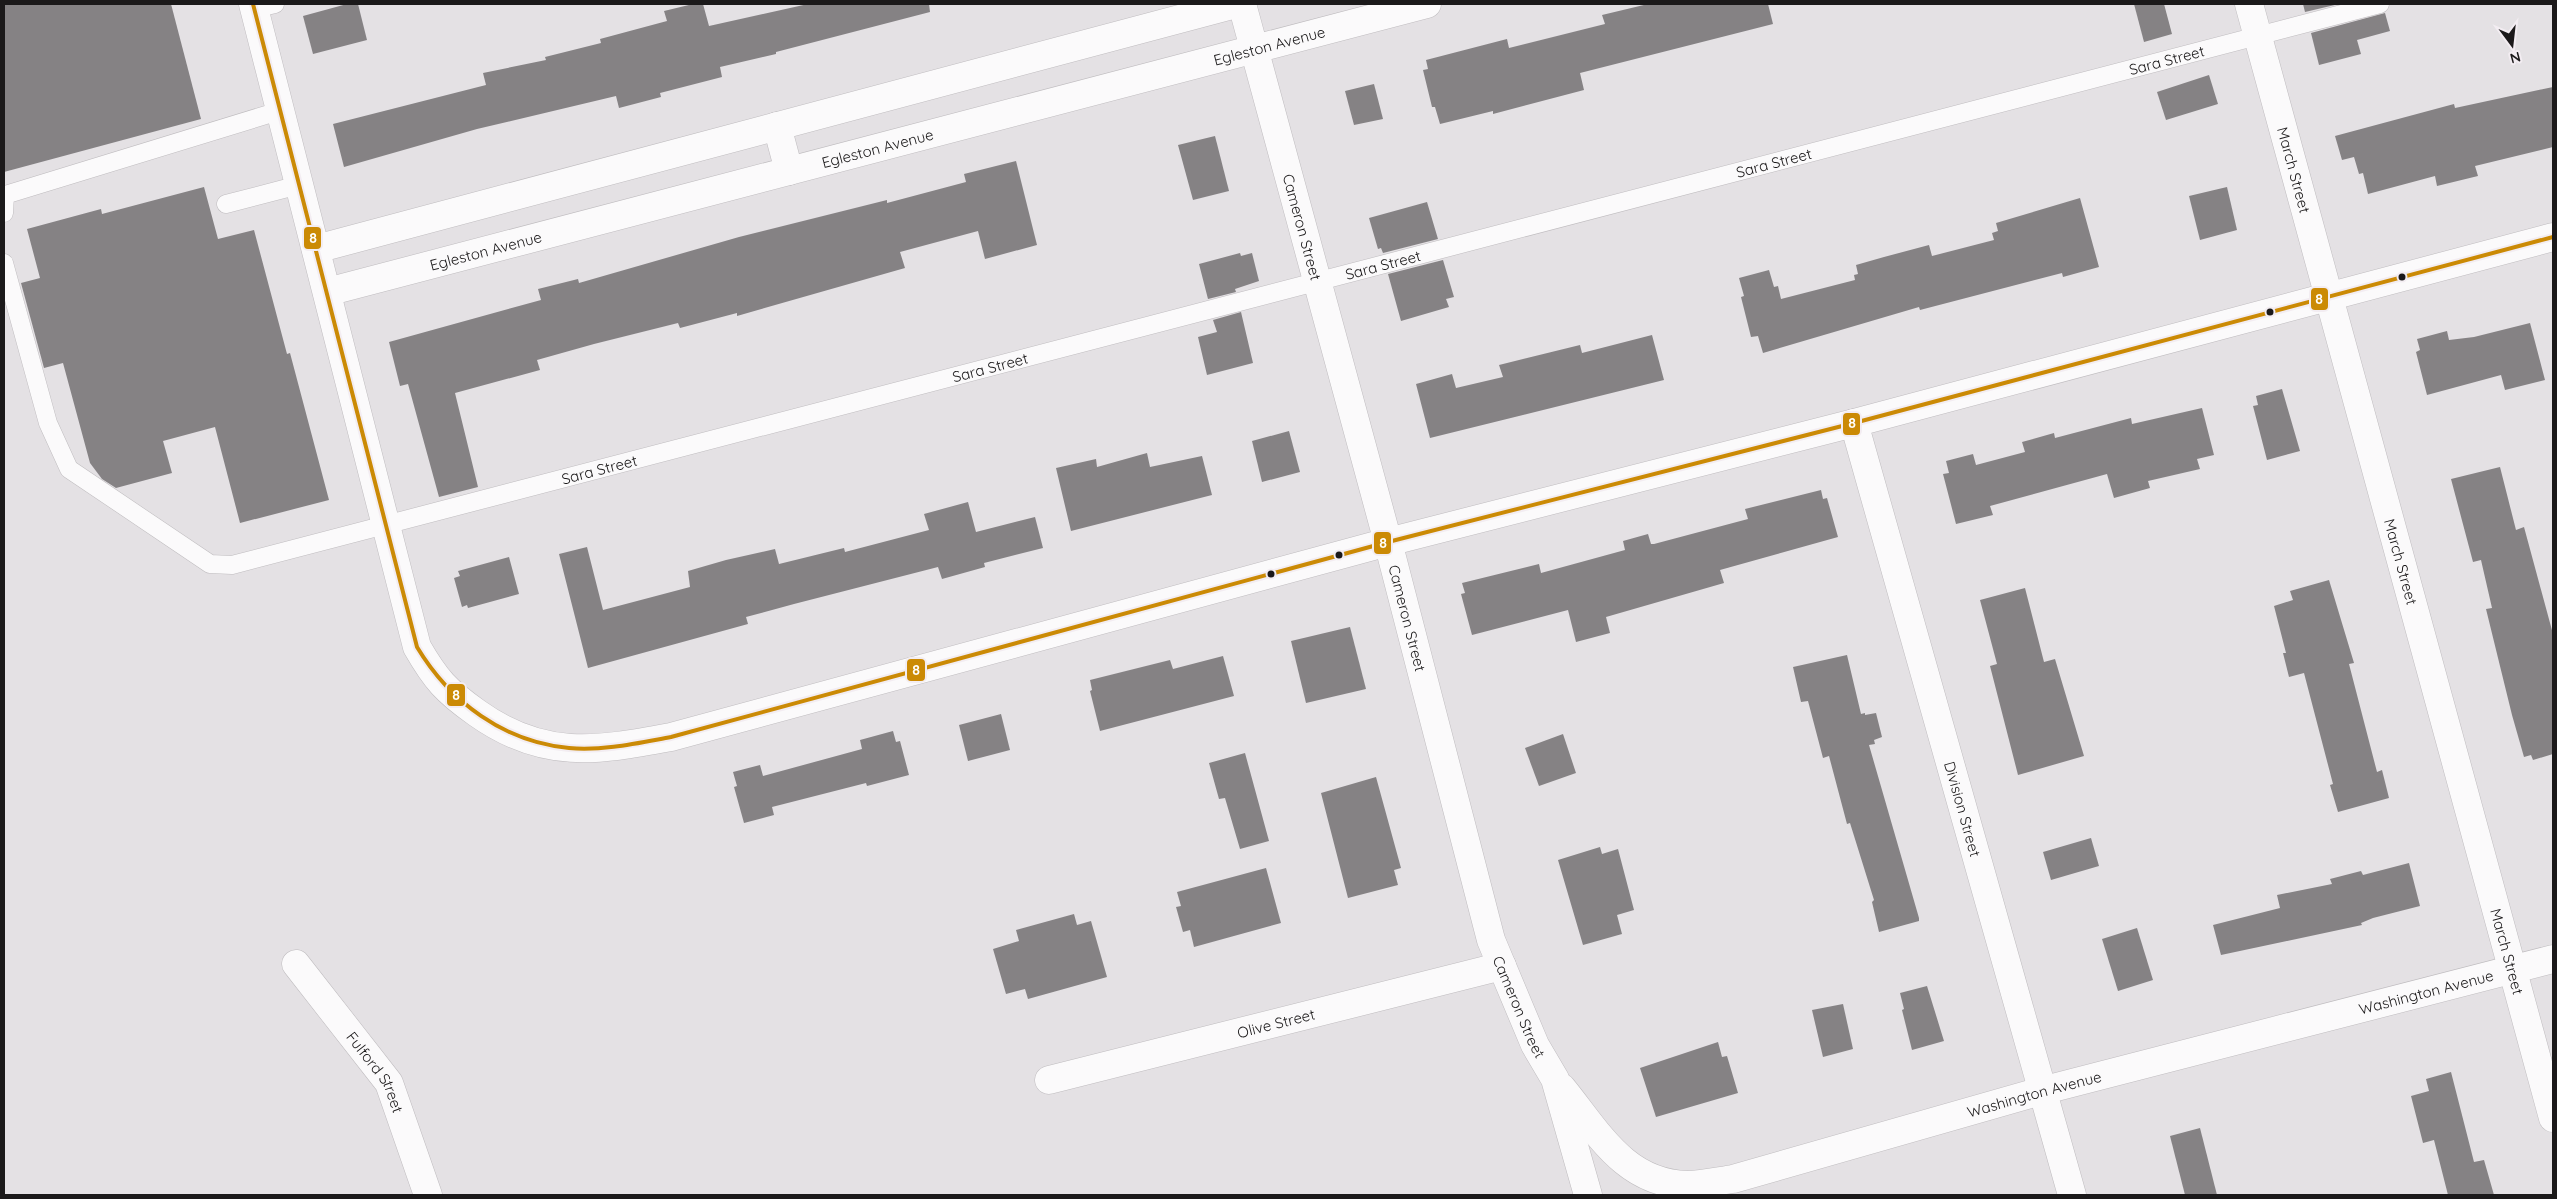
<svg xmlns="http://www.w3.org/2000/svg" width="2557" height="1199" viewBox="0 0 2557 1199" font-family="Quicksand,sans-serif">
<style>
.building{fill:#858284}
.lines{fill:none;stroke-linecap:round;stroke-linejoin:round}
.lane-casing{stroke:#bfbcbf;stroke-width:19}
.street-casing{stroke:#bfbcbf;stroke-width:29}
.lane{stroke:#fbfafb;stroke-width:18}
.street{stroke:#fbfafb;stroke-width:28}
.bus-1-casing{stroke:#f3edf2;stroke-width:8}
.bus-1{stroke:#cb8a05;stroke-width:4}
.bus-dot{fill:#1b191a;stroke:#f3edf2;stroke-width:2}
.labels{text-anchor:middle;dominant-baseline:central;stroke-width:5;stroke-linejoin:round;paint-order:stroke}
.street-label{font-size:15px;fill:#1b191a;stroke:#f3edf2}
.line-badge{stroke:#f3edf2;stroke-width:2}
.badge-label{font-size:14px;text-anchor:middle;font-weight:bold;fill:#fff}
</style>
<rect width="100%" height="100%" fill="#e4e1e4"/>
<g class="building">
<path d="M 4,4 L 171,4 L 201,119 L 4,172 Z"/>
<path d="M 347,4 L 358,4 L 367,40 L 313,54 L 303,16 Z"/>
<path d="M 693,4 L 703,4 L 709,26 L 808,4 L 929,4 L 930,12 L 776,52 L 776,54 L 720,67 L 722,77 L 660,93 L 661,97 L 619,108 L 616,96 L 477,129 L 344,167 L 333,124 L 486,85 L 483,73 L 546,60 L 545,57 L 601,43 L 600,39 L 667,21 L 664,11 Z"/>
<path d="M 1648,4 L 1768,4 L 1773,24 L 1580,73 L 1584,90 L 1493,114 L 1493,111 L 1440,124 L 1435,107 L 1432,107 L 1423,70 L 1428,69 L 1426,60 L 1507,39 L 1509,48 L 1605,24 L 1602,15 Z"/>
<path d="M 2134,4 L 2164,4 L 2172,34 L 2144,42 Z"/>
<path d="M 2303,4 L 2339,4 L 2305,12 Z"/>
<path d="M 2385,13 L 2390,31 L 2357,40 L 2361,54 L 2319,65 L 2311,33 Z"/>
<path d="M 2209,75 L 2218,104 L 2166,120 L 2157,92 Z"/>
<path d="M 1374,84 L 1383,119 L 1354,125 L 1345,91 Z"/>
<path d="M 2553,87 L 2553,147 L 2475,166 L 2478,176 L 2437,186 L 2435,176 L 2368,194 L 2363,173 L 2359,174 L 2354,157 L 2342,160 L 2335,136 L 2454,104 L 2455,108 Z"/>
<path d="M 1215,136 L 1229,191 L 1193,200 L 1178,145 Z"/>
<path d="M 1016,161 L 1037,245 L 985,259 L 978,231 L 900,252 L 905,268 L 737,316 L 737,313 L 680,328 L 678,323 L 594,344 L 537,360 L 540,370 L 455,393 L 478,487 L 439,497 L 408,384 L 400,386 L 389,342 L 541,300 L 538,289 L 578,279 L 579,283 L 739,237 L 887,200 L 887,203 L 966,182 L 964,174 Z"/>
<path d="M 204,187 L 218,239 L 254,230 L 287,354 L 290,353 L 329,500 L 240,523 L 215,427 L 163,441 L 172,473 L 116,488 L 102,479 L 90,463 L 63,363 L 44,368 L 21,283 L 40,278 L 27,229 L 101,209 L 102,214 Z"/>
<path d="M 2227,187 L 2237,230 L 2200,240 L 2189,196 Z"/>
<path d="M 2080,198 L 2099,267 L 2063,277 L 2062,273 L 1920,310 L 1919,307 L 1763,353 L 1758,336 L 1751,337 L 1741,297 L 1744,296 L 1739,278 L 1769,270 L 1774,287 L 1778,286 L 1781,299 L 1855,280 L 1854,275 L 1858,274 L 1856,265 L 1884,257 L 1929,245 L 1932,256 L 1994,240 L 1992,233 L 1998,231 L 1996,223 Z"/>
<path d="M 1427,202 L 1438,239 L 1383,253 L 1381,248 L 1378,249 L 1369,218 Z"/>
<path d="M 1240,253 L 1241,256 L 1252,253 L 1259,281 L 1235,289 L 1236,292 L 1208,299 L 1199,264 Z"/>
<path d="M 1443,260 L 1454,297 L 1446,299 L 1449,307 L 1401,321 L 1388,274 Z"/>
<path d="M 1241,312 L 1253,363 L 1207,375 L 1198,337 L 1217,332 L 1213,320 Z"/>
<path d="M 2530,323 L 2545,380 L 2505,390 L 2501,375 L 2427,395 L 2416,352 L 2420,350 L 2417,339 L 2447,331 L 2449,340 L 2474,337 Z"/>
<path d="M 1652,335 L 1664,380 L 1430,438 L 1416,384 L 1452,374 L 1456,388 L 1503,377 L 1499,365 L 1580,345 L 1582,353 Z"/>
<path d="M 2282,389 L 2300,451 L 2267,460 L 2253,406 L 2258,405 L 2256,396 Z"/>
<path d="M 2202,408 L 2214,455 L 2197,459 L 2200,469 L 2148,481 L 2150,488 L 2114,498 L 2107,474 L 1990,506 L 1993,515 L 1956,524 L 1943,474 L 1949,473 L 1946,461 L 1973,454 L 1976,465 L 2025,452 L 2022,442 L 2054,433 L 2055,438 L 2131,418 L 2132,424 Z"/>
<path d="M 1289,431 L 1300,472 L 1262,482 L 1252,441 Z"/>
<path d="M 1147,453 L 1150,467 L 1202,456 L 1212,495 L 1071,531 L 1056,468 L 1096,459 L 1097,467 Z"/>
<path d="M 2500,467 L 2516,530 L 2524,527 L 2553,634 L 2553,754 L 2533,760 L 2531,755 L 2524,757 L 2512,715 L 2486,609 L 2492,608 L 2481,560 L 2473,562 L 2451,479 Z"/>
<path d="M 1821,490 L 1823,499 L 1827,498 L 1838,537 L 1720,570 L 1724,583 L 1606,617 L 1610,633 L 1576,642 L 1568,610 L 1472,635 L 1461,594 L 1465,593 L 1462,583 L 1539,564 L 1541,573 L 1625,550 L 1623,541 L 1648,534 L 1651,544 L 1654,544 L 1748,519 L 1745,509 Z"/>
<path d="M 968,502 L 976,532 L 1035,517 L 1043,548 L 984,563 L 985,567 L 942,579 L 938,567 L 794,604 L 746,617 L 748,624 L 588,668 L 559,554 L 587,547 L 603,610 L 690,587 L 688,571 L 726,560 L 775,549 L 779,564 L 844,548 L 845,552 L 929,530 L 924,514 Z"/>
<path d="M 509,557 L 519,594 L 468,608 L 467,605 L 462,607 L 454,578 L 460,576 L 458,571 Z"/>
<path d="M 2329,580 L 2354,663 L 2349,664 L 2377,772 L 2382,770 L 2389,798 L 2338,812 L 2330,785 L 2333,784 L 2304,673 L 2289,677 L 2283,653 L 2286,653 L 2274,606 L 2293,600 L 2290,591 Z"/>
<path d="M 2025,588 L 2044,662 L 2055,659 L 2084,756 L 2018,775 L 1990,666 L 1997,664 L 1980,600 Z"/>
<path d="M 1350,627 L 1366,689 L 1306,703 L 1291,641 Z"/>
<path d="M 1847,655 L 1861,714 L 1865,713 L 1865,715 L 1876,713 L 1882,737 L 1874,740 L 1875,744 L 1869,745 L 1919,918 L 1919,921 L 1879,932 L 1872,902 L 1874,900 L 1850,823 L 1847,824 L 1829,756 L 1823,758 L 1808,701 L 1801,702 L 1793,667 Z"/>
<path d="M 1223,656 L 1234,696 L 1100,731 L 1090,691 L 1092,690 L 1090,680 L 1170,660 L 1173,669 Z"/>
<path d="M 1001,714 L 1010,750 L 968,761 L 959,725 Z"/>
<path d="M 893,731 L 896,742 L 900,741 L 909,775 L 867,786 L 866,783 L 772,807 L 774,815 L 744,823 L 734,787 L 737,786 L 733,772 L 760,765 L 763,776 L 862,749 L 860,740 Z"/>
<path d="M 1563,734 L 1576,773 L 1539,786 L 1525,748 Z"/>
<path d="M 1245,753 L 1269,841 L 1240,849 L 1225,798 L 1219,799 L 1209,763 Z"/>
<path d="M 1376,777 L 1401,868 L 1394,870 L 1398,885 L 1348,898 L 1321,793 Z"/>
<path d="M 2091,838 L 2099,866 L 2051,880 L 2043,852 Z"/>
<path d="M 1600,847 L 1602,854 L 1618,849 L 1634,910 L 1617,915 L 1622,934 L 1583,945 L 1558,860 Z"/>
<path d="M 2409,863 L 2420,906 L 2373,918 L 2361,923 L 2362,925 L 2221,955 L 2213,925 L 2280,908 L 2277,895 L 2332,884 L 2330,879 L 2361,871 L 2363,875 Z"/>
<path d="M 1266,868 L 1281,923 L 1194,947 L 1190,930 L 1183,932 L 1176,907 L 1181,906 L 1177,892 Z"/>
<path d="M 1074,914 L 1077,925 L 1091,921 L 1107,977 L 1028,999 L 1025,989 L 1006,994 L 993,949 L 1019,941 L 1016,930 Z"/>
<path d="M 2137,928 L 2153,980 L 2118,991 L 2102,939 Z"/>
<path d="M 1927,986 L 1944,1041 L 1912,1050 L 1902,1010 L 1904,1009 L 1900,993 Z"/>
<path d="M 1843,1004 L 1853,1049 L 1823,1057 L 1812,1010 Z"/>
<path d="M 1718,1042 L 1722,1057 L 1727,1056 L 1738,1093 L 1656,1117 L 1640,1068 Z"/>
<path d="M 2451,1072 L 2474,1162 L 2484,1160 L 2494,1195 L 2448,1195 L 2434,1140 L 2423,1143 L 2411,1096 L 2429,1091 L 2426,1079 Z"/>
<path d="M 2200,1128 L 2217,1195 L 2185,1195 L 2170,1136 Z"/>
</g>
<g class="lines">
<g class="lane-casing">
<g id="lane">
<path d="M 254,9 L 275,4"/>
<path d="M 226,204 L 299,185"/>
<path d="M 4,213 L 5,195 L 279,111"/>
<path id="s1" d="M 4,263 L 48,423 L 69,469 L 210,564 L 232,565 L 2380,4"/>
</g>
</g>
<g class="street-casing">
<g id="street">
<path d="M 253,4 L 417,647 C 436,680 446,691 477,713 C 543,760 596,751 671,737 L 1388,542 L 1854,423 L 2553,237"/>
<path id="s2" d="M 1242,4 L 1388,542 L 1491,940 L 1535,1045 L 1555,1079 L 1588,1195"/>
<path id="s3" d="M 2249,4 L 2553,1118"/>
<path d="M 777,126 L 789,171"/>
<path d="M 316,249 L 1236,4"/>
<path id="s4" d="M 327,292 L 1427,4"/>
<path id="s5" d="M 1854,423 L 2072,1195"/>
<path id="s6" d="M 296,964 L 389,1083 L 428,1195"/>
<path id="s7" d="M 1049,1080 L 1502,966"/>
<path id="s8" d="M 1562,1088 C 1598,1132 1624,1183 1687,1185 C 1702,1185 1719,1181 1733,1179 L 2041,1091 L 2553,959"/>
</g>
</g>
<use href="#lane" class="lane"/>
<use href="#street" class="street"/>
<g class="bus-1-casing">
<path id="bus-1" d="M 253,4 L 417,647 C 450,702 504,742 569,748 C 603,751 638,743 671,737 L 1388,542 L 1854,423 L 2553,237"/>
</g>
<use href="#bus-1" class="bus-1"/>
</g>
<g class="bus-dot">
<circle cx="2402" cy="277" r="4.5"/>
<circle cx="2270" cy="312" r="4.5"/>
<circle cx="1339" cy="555" r="4.5"/>
<circle cx="1271" cy="574" r="4.5"/>
</g>
<g class="labels">
<g class="street-label">
<text stroke="none"><textPath href="#s4" startOffset="974">Egleston Avenue</textPath></text>
<text stroke="none"><textPath href="#s1" startOffset="2408">Sara Street</textPath></text>
<text stroke="none"><textPath href="#s4" startOffset="569">Egleston Avenue</textPath></text>
<text stroke="none"><textPath href="#s1" startOffset="2002">Sara Street</textPath></text>
<text stroke="none"><textPath href="#s3" startOffset="172">March Street</textPath></text>
<text stroke="none"><textPath href="#s2" startOffset="231">Cameron Street</textPath></text>
<text stroke="none"><textPath href="#s4" startOffset="164">Egleston Avenue</textPath></text>
<text stroke="none"><textPath href="#s1" startOffset="1598">Sara Street</textPath></text>
<text stroke="none"><textPath href="#s1" startOffset="1192">Sara Street</textPath></text>
<text stroke="none"><textPath href="#s1" startOffset="788">Sara Street</textPath></text>
<text stroke="none"><textPath href="#s3" startOffset="578">March Street</textPath></text>
<text stroke="none"><textPath href="#s2" startOffset="636">Cameron Street</textPath></text>
<text stroke="none"><textPath href="#s5" startOffset="401">Division Street</textPath></text>
<text stroke="none"><textPath href="#s3" startOffset="982">March Street</textPath></text>
<text stroke="none"><textPath href="#s8" startOffset="929">Washington Avenue</textPath></text>
<text stroke="none"><textPath href="#s2" startOffset="1041">Cameron Street</textPath></text>
<text stroke="none"><textPath href="#s7" startOffset="234">Olive Street</textPath></text>
<text stroke="none"><textPath href="#s6" startOffset="135">Fulford Street</textPath></text>
<text stroke="none"><textPath href="#s8" startOffset="524">Washington Avenue</textPath></text>
</g>
</g>
<g class="line-badge">
<rect x="303" y="226" width="19" height="24" rx="5" fill="#cb8a05"/>
<rect x="2310" y="287" width="19" height="24" rx="5" fill="#cb8a05"/>
<rect x="1842" y="412" width="19" height="24" rx="5" fill="#cb8a05"/>
<rect x="1373" y="531" width="19" height="24" rx="5" fill="#cb8a05"/>
<rect x="906" y="658" width="20" height="24" rx="5" fill="#cb8a05"/>
<rect x="446" y="683" width="20" height="24" rx="5" fill="#cb8a05"/>
</g>
<g class="badge-label">
<text x="313" y="243">8</text>
<text x="2319" y="304">8</text>
<text x="1852" y="428">8</text>
<text x="1383" y="548">8</text>
<text x="916" y="675">8</text>
<text x="456" y="700">8</text>
</g>
<rect width="2557" height="1199" fill="none" stroke="#1b191a" stroke-width="10"/>
<g transform="translate(2512 45) rotate(165)" stroke="#f3edf2" stroke-width="4" paint-order="stroke">
<path d="M0-4L9 19L0 12L-9 19Z" fill="#1b191a"/>
<text y="-8" font-size="14" font-weight="bold" text-anchor="middle" fill="#1b191a">N</text>
</g>
</svg>
